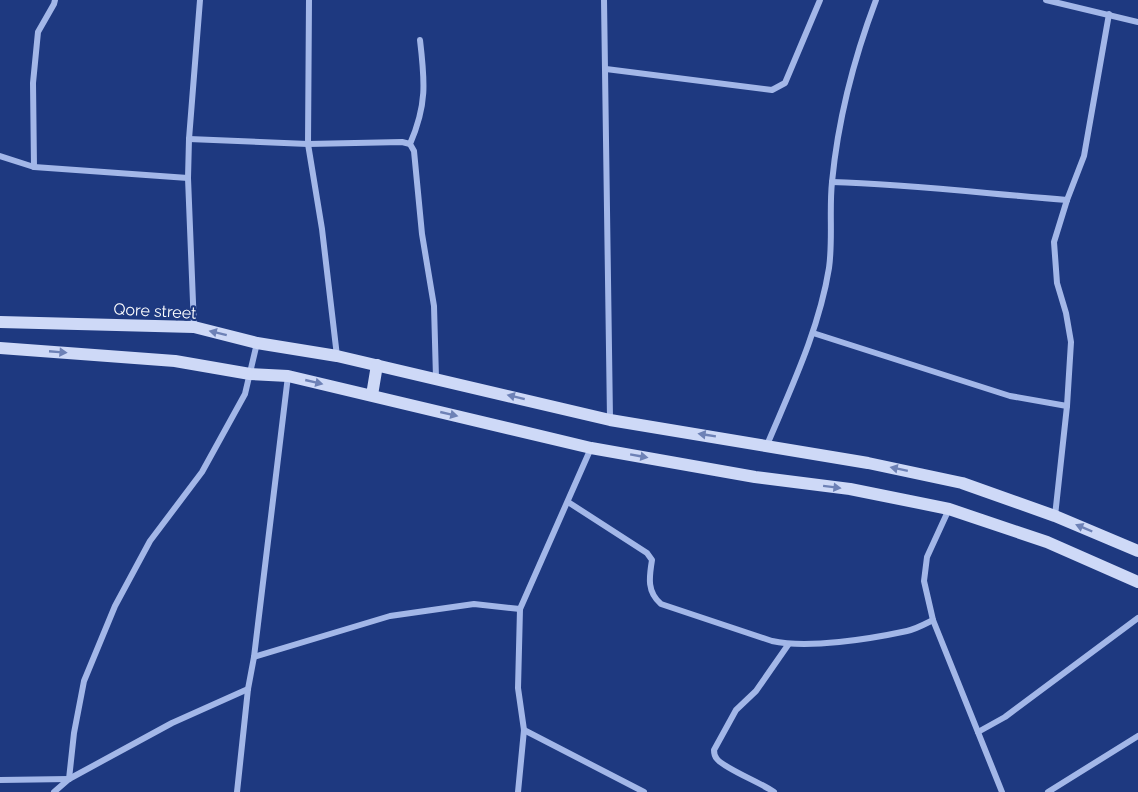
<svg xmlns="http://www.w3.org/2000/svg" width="1138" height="792" viewBox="0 0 1138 792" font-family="Raleway,sans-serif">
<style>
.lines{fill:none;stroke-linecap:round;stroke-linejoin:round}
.street{stroke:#a3b7e8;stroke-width:6}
.secondary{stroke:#ced9f7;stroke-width:12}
.oneway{fill:#6d81b6}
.labels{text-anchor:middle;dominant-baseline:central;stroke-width:4.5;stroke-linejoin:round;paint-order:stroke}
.street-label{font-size:16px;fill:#fff;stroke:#1e3980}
</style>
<rect width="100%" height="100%" fill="#1e3980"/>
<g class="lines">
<g class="street">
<path d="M 309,0 L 308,144 L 322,229 L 337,356"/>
<path d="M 604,0 L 610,419"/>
<path d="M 1046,0 L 1138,22"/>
<path d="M 420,40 C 425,82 427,105 410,144 L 414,151 L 422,234 L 434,306 L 436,378"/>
<path d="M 606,69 L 772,90 L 785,83 L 820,0"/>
<path d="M 189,139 L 308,144 L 402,142 L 410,144"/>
<path d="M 0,156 L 34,167 L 188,178"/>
<path d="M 34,167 L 33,83 L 38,32 L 54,4 L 55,0"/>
<path d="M 832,182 C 910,184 989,194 1067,200"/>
<path d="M 194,327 L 188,178 L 189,139 L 200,0"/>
<path d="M 813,333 L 1010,396 L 1067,406"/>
<path d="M 767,445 C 791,388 819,330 829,268 C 833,240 829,210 832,182 C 838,120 854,58 876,0"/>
<path d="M 568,502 L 647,553 L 652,560 C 649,578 647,592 661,604 L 772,641 C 808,649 870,639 907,631 C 916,629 925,624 933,620"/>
<path d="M 949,509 L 927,557 L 924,581 L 933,620 L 1002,792"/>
<path d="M 1055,516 L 1067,406 L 1071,342 L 1066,313 L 1057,283 L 1054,242 L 1067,200 L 1084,156 L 1109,14"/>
<path d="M 254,657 L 390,616 L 474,604 L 520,609"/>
<path d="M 524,730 L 644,792"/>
<path d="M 978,732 L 1005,717 L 1138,618"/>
<path d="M 69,779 L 74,733 L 84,681 L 115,606 L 150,541 L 202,472 L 245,394 L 257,343"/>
<path d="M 0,780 L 69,779"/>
<path d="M 54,792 L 69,779 L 172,723 L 248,689"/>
<path d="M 237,792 L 248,689 L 254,657 L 288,376"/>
<path d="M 518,792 L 524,730 L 518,688 L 520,609 L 591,448"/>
<path d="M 774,792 C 760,782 725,769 717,759 C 715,757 714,753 714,750 L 736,710 L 756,691 L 788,645"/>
<path d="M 1048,792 L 1138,736"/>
</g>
<g class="secondary">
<path d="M 0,322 L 194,327 L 257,343 L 337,356 L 610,420 L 868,463 L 962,483 L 1055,516 L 1138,551"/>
<path d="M 0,348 L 175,361 L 250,374 L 288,376 L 591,448 L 755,477 L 850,489 L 949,509 L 1047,542 L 1138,582"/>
<path d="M 372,395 L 377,365"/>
</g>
</g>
<defs><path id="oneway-solid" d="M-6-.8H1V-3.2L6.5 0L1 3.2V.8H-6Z" transform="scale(1.5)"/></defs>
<g class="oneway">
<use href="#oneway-solid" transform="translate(218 333) rotate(-166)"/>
<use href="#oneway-solid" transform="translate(58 352) rotate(5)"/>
<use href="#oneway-solid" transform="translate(314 382) rotate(13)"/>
<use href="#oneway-solid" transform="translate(516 397) rotate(-166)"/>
<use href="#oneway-solid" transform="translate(449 414) rotate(13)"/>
<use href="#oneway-solid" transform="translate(707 435) rotate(-171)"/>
<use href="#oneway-solid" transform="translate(639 456) rotate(10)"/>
<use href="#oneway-solid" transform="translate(899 469) rotate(-168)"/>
<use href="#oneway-solid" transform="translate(832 487) rotate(7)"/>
<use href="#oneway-solid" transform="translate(1084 528) rotate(-157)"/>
</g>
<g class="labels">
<g class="street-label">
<text transform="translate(155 311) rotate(3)">Qore street</text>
</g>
</g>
</svg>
